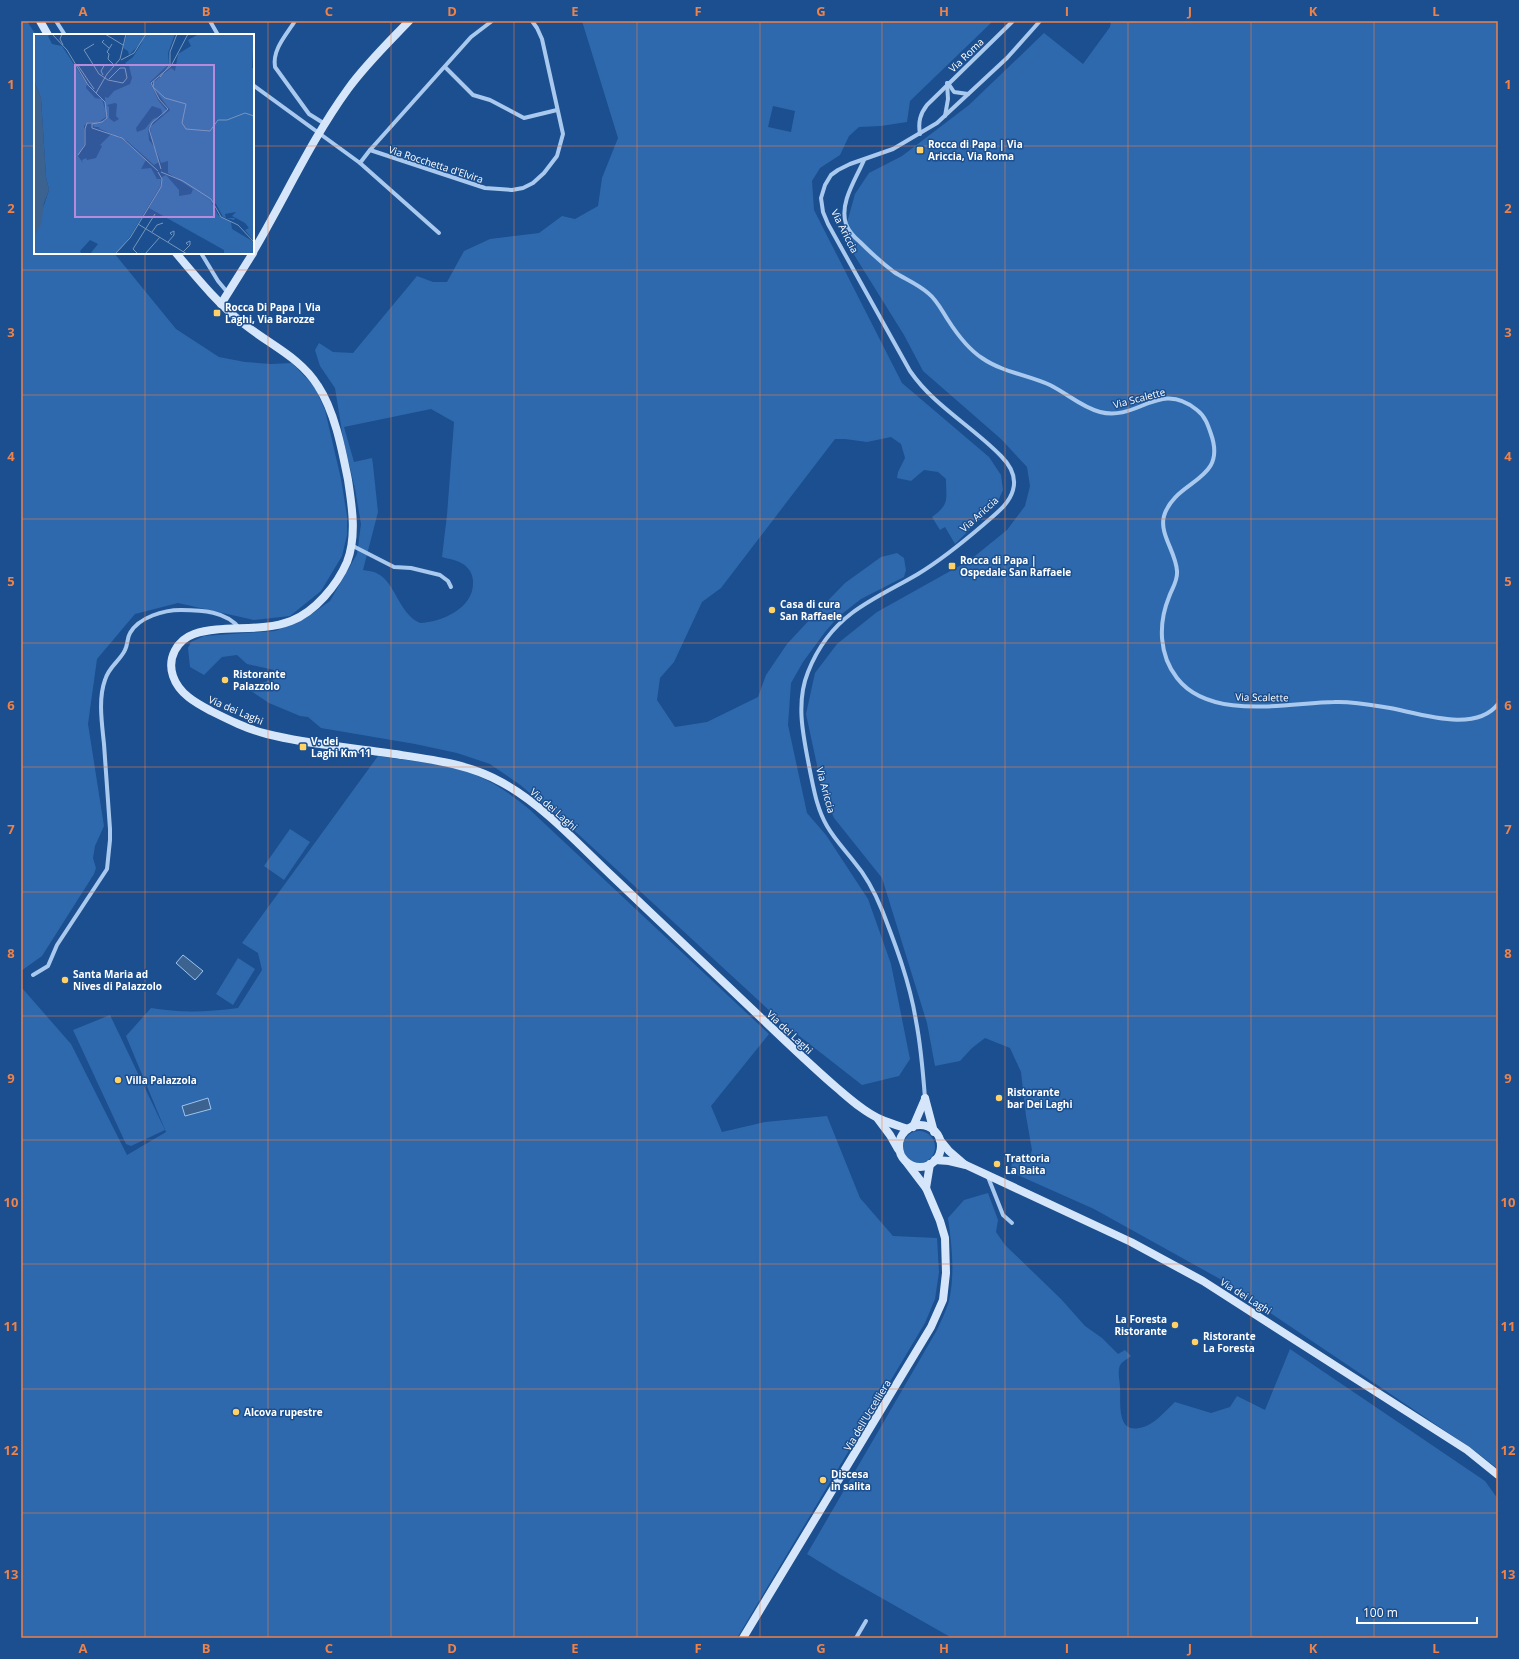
<svg xmlns="http://www.w3.org/2000/svg" width="1519" height="1659" viewBox="0 0 1519 1659" font-family="'Open Sans',sans-serif">
<style>
.green{fill:#2e69ad;fill-rule:evenodd}
.water{fill:#3c6290;stroke:#9cc4f0}
.lines{fill:none;stroke-linecap:round;stroke-linejoin:round}
.street{stroke:#a9c9ee;stroke-width:4}
.secondary{stroke:#d6e6fa;stroke-width:8}
.grid{fill:none;stroke:#ee8249;stroke-width:1;stroke-opacity:0.55}
.poi-dot{fill:#ffd166;stroke:#1b4f8f;stroke-width:1.5}
.labels{text-anchor:middle;dominant-baseline:central;stroke-width:3;stroke-linejoin:round;paint-order:stroke}
.street-label{font-size:10px;fill:#fff;stroke:#1b4f8f}
.poi-label{font-size:10px;font-weight:bold;fill:#fff;stroke:#1b4f8f;text-anchor:start}
.inset-road{fill:none;stroke:#7695bc;stroke-width:1}
.view{fill:#b68bdc;fill-opacity:0.15;stroke:#b68bdc;stroke-width:2}
.inset-edge{fill:none;stroke:#fff;stroke-width:2}
.neatline{fill:none;stroke:#ee8249;stroke-width:1.5}
.grid-label{font-size:13px;text-anchor:middle;font-weight:bold;fill:#ee8249}
</style>
<rect width="100%" height="100%" fill="#1b4f8f"/>
<g class="green">
<path d="M 21,21 L 27,21 L 36,35 L 35,35 L 35,253 L 114,253 L 176,329 L 219,357 L 245,362 L 271,364 L 292,363 L 314,386 L 325,410 L 341,479 L 347,516 L 347,535 L 342,556 L 321,591 L 290,616 L 254,620 L 178,603 L 135,614 L 97,659 L 88,724 L 104,826 L 95,846 L 93,858 L 96,868 L 94,874 L 42,956 L 21,971 Z"/>
<path d="M 582,21 L 993,21 L 910,101 L 907,122 L 881,126 L 859,127 L 849,136 L 840,155 L 820,168 L 812,181 L 814,210 L 902,383 L 989,457 L 1001,475 L 1003,490 L 998,501 L 955,544 L 945,527 L 940,530 L 932,517 C 950,504 946,500 946,479 L 938,472 L 924,470 L 911,481 L 897,478 L 898,472 L 905,458 L 901,444 L 891,437 L 867,442 L 845,439 L 835,439 L 721,588 L 702,602 L 674,662 L 660,678 L 657,700 L 675,727 L 707,722 L 758,697 L 766,675 L 787,644 L 814,615 L 845,583 L 881,557 L 897,553 L 904,558 L 906,570 L 904,577 L 861,599 L 838,617 L 825,632 L 803,662 L 791,683 L 788,725 L 807,813 L 826,835 L 868,899 L 891,964 L 910,1059 L 899,1076 L 862,1085 L 784,1024 L 565,822 L 519,784 L 490,764 L 457,753 L 415,744 L 321,728 L 308,717 L 300,716 L 269,703 L 251,691 L 249,685 L 269,681 L 277,678 L 274,670 L 247,664 L 237,655 L 222,657 L 204,675 L 190,667 L 188,648 L 191,642 L 204,636 L 275,631 L 306,618 L 330,601 L 357,554 L 361,524 L 355,489 L 343,438 L 335,388 L 320,366 L 315,350 L 319,343 L 333,352 L 353,353 L 417,276 L 433,282 L 447,282 L 464,251 L 490,239 L 539,233 L 562,216 L 575,219 L 598,206 L 602,178 L 618,138 ZM 773,106 L 795,111 L 791,132 L 768,127 ZM 431,409 L 454,422 L 447,515 L 442,557 C 449,559 457,560 463,564 C 469,568 473,574 473,582 C 474,608 442,622 420,623 C 399,614 395,582 378,574 C 374,571 368,571 363,570 L 378,512 L 373,465 L 372,458 L 354,462 L 344,427 Z"/>
<path d="M 1111,21 L 1498,21 L 1498,1469 L 1475,1451 L 1220,1279 L 1094,1209 L 1011,1172 L 1012,1160 L 1024,1158 L 1030,1156 L 1032,1150 L 1026,1116 L 1021,1072 L 1010,1048 L 985,1038 L 972,1048 L 960,1061 L 935,1066 L 927,1023 L 882,878 L 834,818 L 823,793 L 806,714 L 815,673 L 837,644 L 877,612 L 970,560 L 1007,530 L 1025,506 L 1030,486 L 1027,467 L 1001,439 L 923,371 L 904,335 L 843,237 L 855,194 L 869,173 L 902,156 L 969,105 L 1044,33 L 1083,64 L 1110,27 Z"/>
<path d="M 378,756 C 411,761 446,763 478,776 C 497,784 513,796 529,809 L 769,1034 L 711,1106 L 722,1132 L 765,1122 L 827,1116 L 860,1198 L 893,1236 L 937,1238 L 939,1272 L 935,1299 L 925,1323 L 737,1638 L 21,1638 L 21,983 L 22,988 L 71,1044 L 127,1155 L 166,1132 L 126,1036 L 151,1008 C 180,1013 208,1012 238,1008 L 262,970 L 258,953 L 242,943 Z"/>
<path d="M 290,829 L 310,842 L 284,880 L 264,866 Z"/>
<path d="M 238,958 L 255,969 L 233,1005 L 216,994 Z"/>
<path d="M 110,1015 L 165,1130 L 131,1146 L 126,1144 L 73,1030 Z"/>
<circle cx="919" cy="1147" r="16"/>
<path d="M 988,1193 L 998,1220 L 996,1232 L 1005,1245 L 1061,1299 L 1085,1326 L 1102,1338 L 1118,1354 L 1125,1350 L 1131,1356 C 1126,1360 1120,1362 1119,1369 C 1118,1375 1120,1382 1120,1388 C 1121,1400 1116,1433 1139,1428 C 1154,1426 1164,1412 1175,1402 L 1211,1413 L 1230,1407 L 1237,1396 L 1265,1410 L 1290,1349 L 1485,1481 L 1498,1499 L 1498,1638 L 952,1638 L 841,1575 L 807,1554 L 937,1330 C 941,1321 946,1311 949,1301 C 955,1274 952,1246 948,1218 L 964,1200 Z"/>
</g>
<g class="water">
<path d="M 183,955 L 203,971 L 195,980 L 176,963 Z"/>
<path d="M 208,1098 L 211,1109 L 185,1116 L 182,1106 Z"/>
</g>
<g class="lines">
<g class="street">
<path d="M 56,21 L 65,35"/>
<path d="M 210,21 L 218,35"/>
<path d="M 295,21 C 286,35 272,50 275,67 L 309,114 L 325,124"/>
<path d="M 445,67 L 473,95 L 490,100 L 524,118 L 557,110"/>
<path d="M 948,83 L 954,92 L 968,94"/>
<path d="M 253,85 L 360,163 L 370,150 L 485,188 L 512,190 L 523,188 L 533,183 L 544,173 L 557,156 L 563,134 L 542,39 L 537,28 L 532,21"/>
<path d="M 945,116 L 948,99 L 947,83"/>
<path d="M 920,134 C 918,122 920,114 927,105 L 1013,21"/>
<path d="M 370,150 L 471,37 L 492,21"/>
<path d="M 864,160 C 856,179 839,203 846,224 C 849,232 854,237 860,242 C 871,253 882,263 894,272 C 905,279 918,284 928,293 C 937,300 942,311 948,320 C 957,334 968,349 982,358 C 1002,372 1028,375 1050,385 C 1068,394 1081,407 1100,412 C 1138,422 1159,379 1197,410 C 1205,416 1208,425 1211,434 C 1228,482 1175,479 1164,516 C 1159,534 1176,552 1177,571 C 1178,581 1172,588 1169,597 C 1158,624 1159,655 1177,678 C 1210,721 1287,703 1334,702 C 1353,701 1372,705 1390,708 C 1421,714 1476,733 1498,704"/>
<path d="M 360,163 L 439,233"/>
<path d="M 201,253 L 218,281 L 228,293"/>
<path d="M 351,545 L 394,567 L 411,568 L 440,575 L 448,581 L 451,587"/>
<path d="M 33,975 L 48,966 L 57,945 L 107,869 L 110,840 L 110,829 C 108,800 106,772 104,744 C 102,724 98,699 105,680 C 109,666 120,661 125,650 C 128,644 127,638 130,633 C 139,617 164,610 181,610 C 201,610 227,611 240,629"/>
<path d="M 925,1098 C 923,1072 921,1046 916,1021 C 910,983 896,946 882,910 C 875,893 867,877 855,863 C 846,851 835,840 827,826 C 817,809 814,790 810,771 C 804,739 795,704 808,672 C 817,649 832,628 852,613 C 872,598 896,587 918,574 C 941,560 962,543 983,525 C 994,515 1009,505 1013,490 C 1017,476 1010,465 1001,456 C 972,426 934,406 910,371 L 828,224 L 823,212 L 821,198 L 825,185 L 831,175 L 838,170 L 850,164 L 893,149 L 937,123 L 1007,58 L 1040,21"/>
<path d="M 988,1177 L 1003,1215 L 1012,1223"/>
<path d="M 856,1638 L 866,1621"/>
</g>
<g class="secondary">
<path d="M 40,21 L 48,35"/>
<path d="M 253,252 C 285,198 311,140 348,89 C 366,64 388,43 409,21"/>
<path d="M 176,253 C 197,278 218,304 244,324 C 270,345 300,357 318,386 C 335,412 342,450 348,480 C 352,506 357,536 347,562 C 337,585 315,612 291,621 C 260,633 224,624 194,634 C 177,640 167,658 173,676 C 179,694 196,703 211,711 C 229,720 247,729 267,734 C 310,745 357,748 401,755 C 436,760 472,765 503,783 C 544,806 577,843 612,876 C 666,928 721,980 776,1032 C 796,1051 816,1070 837,1088 C 850,1099 864,1112 880,1119 C 889,1123 899,1126 908,1129"/>
<path d="M 221,304 L 253,253"/>
<path d="M 925,1098 L 934,1132"/>
<path d="M 878,1119 L 890,1135 L 898,1149"/>
<circle cx="920" cy="1146" r="21"/>
<path d="M 913,1127 L 925,1099"/>
<path d="M 940,1140 L 949,1151 L 964,1164"/>
<path d="M 935,1160 L 949,1161 L 966,1165 L 1131,1242 L 1203,1281 L 1467,1450 L 1498,1475"/>
<path d="M 926,1188 L 930,1164"/>
<path d="M 743,1638 L 931,1327 L 943,1300 L 946,1273 L 945,1238 L 940,1221 L 926,1188 L 907,1163"/>
</g>
</g>
<path class="grid" d="M 145,21 L 145,35M 268,21 L 268,1638M 391,21 L 391,1638M 514,21 L 514,1638M 637,21 L 637,1638M 760,21 L 760,1638M 882,21 L 882,1638M 1005,21 L 1005,1638M 1128,21 L 1128,1638M 1251,21 L 1251,1638M 1374,21 L 1374,1638M 21,146 L 35,146M 253,146 L 1498,146M 145,253 L 145,1638M 21,270 L 1498,270M 21,395 L 1498,395M 21,519 L 1498,519M 21,643 L 1498,643M 21,767 L 1498,767M 21,892 L 1498,892M 21,1016 L 1498,1016M 21,1140 L 1498,1140M 21,1264 L 1498,1264M 21,1389 L 1498,1389M 21,1513 L 1498,1513"/>
<g class="poi-dot">
<rect x="916" y="146" width="8" height="8" rx="2"/>
<rect x="213" y="309" width="8" height="8" rx="2"/>
<rect x="948" y="562" width="8" height="8" rx="2"/>
<circle cx="772" cy="610" r="4"/>
<circle cx="225" cy="680" r="4"/>
<rect x="299" y="743" width="8" height="8" rx="2"/>
<circle cx="65" cy="980" r="4"/>
<circle cx="118" cy="1080" r="4"/>
<circle cx="999" cy="1098" r="4"/>
<circle cx="997" cy="1164" r="4"/>
<circle cx="1175" cy="1325" r="4"/>
<circle cx="1195" cy="1342" r="4"/>
<circle cx="236" cy="1412" r="4"/>
<circle cx="823" cy="1480" r="4"/>
</g>
<g class="labels">
<g class="street-label">
<text transform="translate(966 55) rotate(-44)">Via Roma</text>
<text transform="translate(436 164) rotate(18)">Via Rocchetta d'Elvira</text>
<text transform="translate(845 231) rotate(63)">Via Ariccia</text>
<text transform="translate(1139 398) rotate(-15)">Via Scalette</text>
<text transform="translate(979 514) rotate(-42)">Via Ariccia</text>
<text transform="translate(1262 697) rotate(1)">Via Scalette</text>
<text transform="translate(236 710) rotate(23)">Via dei Laghi</text>
<text transform="translate(826 790) rotate(75)">Via Ariccia</text>
<text transform="translate(554 809) rotate(41)">Via dei Laghi</text>
<text transform="translate(790 1032) rotate(43)">Via dei Laghi</text>
<text transform="translate(1246 1296) rotate(32)">Via dei Laghi</text>
<text transform="translate(867 1415) rotate(-59)">Via dell'Uccelliera</text>
</g>
<g class="poi-label">
<text x="928" y="144">Rocca di Papa | Via<tspan x="928" dy="12">Ariccia, Via Roma</tspan></text>
<text x="225" y="307">Rocca Di Papa | Via<tspan x="225" dy="12">Laghi, Via Barozze</tspan></text>
<text x="960" y="560">Rocca di Papa |<tspan x="960" dy="12">Ospedale San Raffaele</tspan></text>
<text x="780" y="604">Casa di cura<tspan x="780" dy="12">San Raffaele</tspan></text>
<text x="233" y="674">Ristorante<tspan x="233" dy="12">Palazzolo</tspan></text>
<text x="311" y="741">V. dei<tspan x="311" dy="12">Laghi Km 11</tspan></text>
<text x="73" y="974">Santa Maria ad<tspan x="73" dy="12">Nives di Palazzolo</tspan></text>
<text x="126" y="1080">Villa Palazzola</text>
<text x="1007" y="1092">Ristorante<tspan x="1007" dy="12">bar Dei Laghi</tspan></text>
<text x="1005" y="1158">Trattoria<tspan x="1005" dy="12">La Baita</tspan></text>
<text x="1167" y="1319" text-anchor="end">La Foresta<tspan x="1167" dy="12">Ristorante</tspan></text>
<text x="1203" y="1336">Ristorante<tspan x="1203" dy="12">La Foresta</tspan></text>
<text x="244" y="1412">Alcova rupestre</text>
<text x="831" y="1474">Discesa<tspan x="831" dy="12">in salita</tspan></text>
</g>
</g>
<g transform="translate(34 34)">
<rect width="220" height="220" fill="#1b4f8f"/>
<path d="M 5,0 L 17,0 L 14,2 L 18,10 L 28,12 L 53,50 L 52,54 L 61,64 L 68,65 L 73,82 L 65,88 L 54,88 L 50,92 L 50,111 L 44,122 L 49,129 L 48,126 L 52,124 L 53,126 L 62,124 L 68,112 L 66,111 L 76,101 L 85,102 L 112,126 L 107,135 L 117,134 L 123,145 L 127,145 L 126,153 L 95,204 L 87,215 L 80,220 L 56,220 L 64,210 L 56,206 L 46,217 L 48,220 L 0,220 L 0,201 L 15,156 L 12,143 L 7,64 L 0,47 L 0,2 ZM 93,0 L 141,0 L 134,19 L 135,30 L 116,48 L 124,66 L 133,77 L 129,81 L 127,75 L 118,72 L 102,94 L 103,98 L 111,95 L 119,85 L 124,83 L 114,94 L 115,106 L 121,114 L 125,128 L 120,131 L 93,107 L 64,94 L 66,93 L 60,93 L 59,90 L 72,86 L 71,63 L 74,64 L 80,57 L 96,50 L 98,44 L 95,32 L 91,29 L 99,23 L 109,7 L 95,21 L 94,17 L 89,14 ZM 81,69 L 83,70 L 82,82 L 85,85 L 80,88 L 75,84 L 75,73 L 73,71 ZM 165,0 L 220,0 L 218,34 L 220,34 L 220,207 L 211,196 L 215,194 L 211,189 L 198,182 L 202,178 L 191,180 L 192,184 L 201,184 L 200,186 L 189,183 L 182,170 L 134,139 L 134,127 L 127,129 L 118,106 L 116,93 L 136,76 L 119,53 L 121,47 L 137,34 L 141,37 L 144,20 L 157,12 L 154,6 ZM 132,141 L 145,156 L 145,162 L 157,160 L 159,155 L 177,167 L 184,181 L 197,188 L 198,195 L 220,208 L 220,220 L 190,220 L 190,216 L 115,174 L 127,153 L 128,143 Z" fill="#2e69ad" fill-rule="evenodd"/>
<path d="M 0,47 L 7,64 L 12,143 L 15,156 L 10,169 L 7,190 L 0,202 Z" fill="#3c6290"/>
<path class="inset-road" d="M 18,0 L 33,16 L 54,51 L 71,68 L 73,84 L 68,88 L 58,90 L 58,94 L 88,104 L 124,137M 28,0 L 26,5 L 29,11M 71,0 L 89,11M 70,6 L 68,8 L 75,14M 60,10 L 50,16 L 65,40 L 74,46 L 89,49 L 93,44 L 91,34 L 86,34 L 75,45M 78,10 L 73,18 L 75,20 L 74,25 L 80,31M 87,26 L 100,19 L 112,0M 43,30 L 60,55M 69,41 L 67,37 L 71,30M 126,43 L 136,31 L 136,18 L 143,0M 120,47 L 119,53 L 131,64 L 152,70 L 148,89 L 152,95 L 176,97 L 184,86 L 193,86 L 211,79 L 220,82M 62,59 L 73,40 L 86,25 L 92,0M 44,121 L 51,111 L 51,95 L 53,89 L 63,89M 127,135 L 115,95 L 118,89 L 134,75 L 125,65 L 117,49 L 137,32 L 154,0M 127,138 L 149,147 L 177,165 L 187,183 L 204,191 L 220,208M 104,190 L 153,220M 118,198 L 123,191 L 129,189M 134,208 L 140,201 L 140,197 L 136,199 L 138,201M 149,218 L 156,211 L 156,207 L 152,209 L 154,211M 81,220 L 96,204 L 127,153 L 128,145 L 124,138M 104,220 L 99,215 L 121,180M 111,220 L 126,203"/>
<path class="view" d="M 41,31 L 180,31 L 180,183 L 41,183 Z"/>
<rect width="220" height="220" class="inset-edge"/>
</g>
<rect width="1519" height="1659" fill="none" stroke="#1b4f8f" stroke-width="44"/>
<path d="M1357 1617v6h120v-6" fill="none" stroke="#ffffff" stroke-width="2"/>
<text x="1363" y="1617" font-size="12" fill="#ffffff" stroke="#1b4f8f" stroke-width="3" paint-order="stroke">100 m</text>
<rect x="22" y="22" width="1475" height="1615" class="neatline"/>
<g class="grid-label">
<text x="83" y="16">A</text>
<text x="206" y="16">B</text>
<text x="329" y="16">C</text>
<text x="452" y="16">D</text>
<text x="575" y="16">E</text>
<text x="698" y="16">F</text>
<text x="821" y="16">G</text>
<text x="944" y="16">H</text>
<text x="1067" y="16">I</text>
<text x="1190" y="16">J</text>
<text x="1313" y="16">K</text>
<text x="1436" y="16">L</text>
<text x="11" y="89">1</text>
<text x="1508" y="89">1</text>
<text x="11" y="213">2</text>
<text x="1508" y="213">2</text>
<text x="11" y="337">3</text>
<text x="1508" y="337">3</text>
<text x="11" y="461">4</text>
<text x="1508" y="461">4</text>
<text x="11" y="586">5</text>
<text x="1508" y="586">5</text>
<text x="11" y="710">6</text>
<text x="1508" y="710">6</text>
<text x="11" y="834">7</text>
<text x="1508" y="834">7</text>
<text x="11" y="958">8</text>
<text x="1508" y="958">8</text>
<text x="11" y="1083">9</text>
<text x="1508" y="1083">9</text>
<text x="11" y="1207">10</text>
<text x="1508" y="1207">10</text>
<text x="11" y="1331">11</text>
<text x="1508" y="1331">11</text>
<text x="11" y="1455">12</text>
<text x="1508" y="1455">12</text>
<text x="11" y="1579">13</text>
<text x="1508" y="1579">13</text>
<text x="83" y="1653">A</text>
<text x="206" y="1653">B</text>
<text x="329" y="1653">C</text>
<text x="452" y="1653">D</text>
<text x="575" y="1653">E</text>
<text x="698" y="1653">F</text>
<text x="821" y="1653">G</text>
<text x="944" y="1653">H</text>
<text x="1067" y="1653">I</text>
<text x="1190" y="1653">J</text>
<text x="1313" y="1653">K</text>
<text x="1436" y="1653">L</text>
</g>
</svg>
